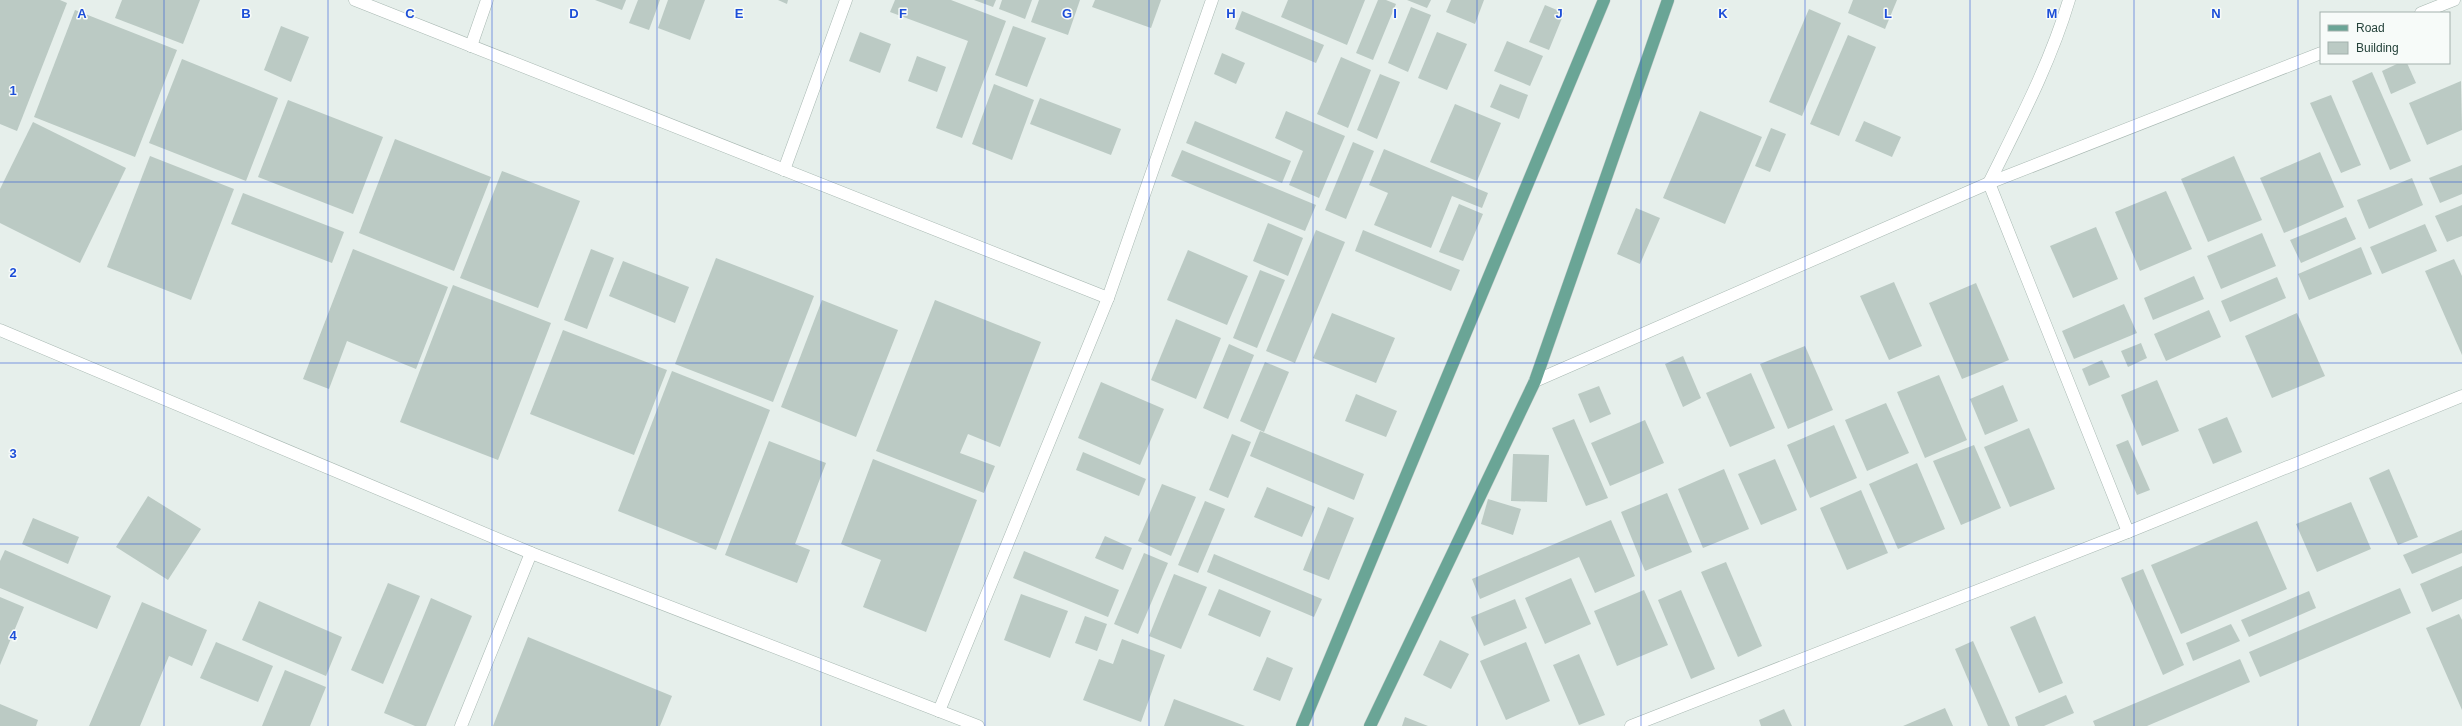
<svg xmlns="http://www.w3.org/2000/svg" width="2462" height="726" viewBox="0 0 2462 726" font-family="Arial,sans-serif">
<style>
.building{fill:#bbcac4}
.lines{fill:none;stroke-linecap:round;stroke-linejoin:round}
.minor-casing{stroke:#a8b8b2;stroke-width:13}
.major-casing{stroke:#c2cac8;stroke-width:13}
.minor{stroke:#fff;stroke-width:12}
.major{stroke:#6aa596;stroke-width:12}
.grid{fill:none;stroke:#1d4ed8;stroke-width:1;stroke-opacity:0.55}
.grid-label{font-size:13px;text-anchor:middle;font-weight:bold;fill:#1d4ed8;stroke:#f7fbf9;stroke-width:3;stroke-linejoin:round;paint-order:stroke}
</style>
<rect width="100%" height="100%" fill="#e6efeb"/>
<g class="building">
<path d="M 0,0 L 60,0 L 67,3 L 17,131 L 0,124 Z"/>
<path d="M 122,0 L 200,0 L 183,44 L 115,18 Z"/>
<path d="M 595,0 L 626,0 L 622,10 Z"/>
<path d="M 638,0 L 660,0 L 649,30 L 629,23 Z"/>
<path d="M 668,0 L 705,0 L 690,40 L 658,28 Z"/>
<path d="M 778,0 L 788,0 L 787,4 Z"/>
<path d="M 895,0 L 951,0 L 1006,21 L 962,138 L 936,128 L 968,41 L 890,12 Z"/>
<path d="M 974,0 L 996,0 L 993,7 Z"/>
<path d="M 1002,0 L 1032,0 L 1025,19 L 999,9 Z"/>
<path d="M 1039,0 L 1080,0 L 1068,35 L 1031,22 Z"/>
<path d="M 1095,0 L 1161,0 L 1151,28 L 1092,7 Z"/>
<path d="M 1288,0 L 1365,0 L 1347,45 L 1281,17 Z"/>
<path d="M 1378,0 L 1386,0 L 1396,4 L 1373,60 L 1356,53 Z"/>
<path d="M 1407,0 L 1431,0 L 1427,8 Z"/>
<path d="M 1451,0 L 1484,0 L 1475,24 L 1446,12 Z"/>
<path d="M 1853,0 L 1897,0 L 1885,29 L 1848,13 Z"/>
<path d="M 1545,5 L 1564,13 L 1549,50 L 1529,42 Z"/>
<path d="M 1411,7 L 1431,15 L 1408,72 L 1388,63 Z"/>
<path d="M 1809,9 L 1841,23 L 1802,116 L 1769,102 Z"/>
<path d="M 75,10 L 177,50 L 135,157 L 34,117 Z"/>
<path d="M 1242,11 L 1324,45 L 1316,63 L 1235,29 Z"/>
<path d="M 281,26 L 309,37 L 291,82 L 264,70 Z"/>
<path d="M 1013,26 L 1046,38 L 1027,87 L 995,75 Z"/>
<path d="M 860,32 L 891,44 L 880,73 L 849,61 Z"/>
<path d="M 1437,32 L 1467,44 L 1447,90 L 1418,78 Z"/>
<path d="M 1848,35 L 1876,47 L 1839,136 L 1810,124 Z"/>
<path d="M 1507,41 L 1543,56 L 1530,86 L 1494,71 Z"/>
<path d="M 1222,53 L 1245,63 L 1236,84 L 1214,74 Z"/>
<path d="M 917,56 L 946,67 L 937,92 L 908,81 Z"/>
<path d="M 1341,57 L 1371,70 L 1348,128 L 1317,114 Z"/>
<path d="M 182,59 L 278,98 L 246,181 L 149,143 Z"/>
<path d="M 2399,63 L 2407,63 L 2416,83 L 2391,94 L 2382,71 Z"/>
<path d="M 2372,72 L 2411,161 L 2390,170 L 2352,81 Z"/>
<path d="M 1380,74 L 1400,82 L 1377,139 L 1357,130 Z"/>
<path d="M 2461,81 L 2462,130 L 2427,145 L 2409,103 Z"/>
<path d="M 994,84 L 1034,100 L 1012,160 L 972,144 Z"/>
<path d="M 1500,84 L 1528,95 L 1519,119 L 1490,107 Z"/>
<path d="M 2331,95 L 2361,165 L 2341,173 L 2310,103 Z"/>
<path d="M 1040,98 L 1121,129 L 1111,155 L 1030,124 Z"/>
<path d="M 288,100 L 383,137 L 353,214 L 258,177 Z"/>
<path d="M 1455,104 L 1501,123 L 1477,181 L 1430,162 Z"/>
<path d="M 1286,111 L 1345,136 L 1319,198 L 1289,185 L 1303,151 L 1275,138 Z"/>
<path d="M 1700,111 L 1762,137 L 1725,224 L 1663,198 Z"/>
<path d="M 1195,121 L 1291,161 L 1282,183 L 1186,143 Z"/>
<path d="M 1864,121 L 1901,137 L 1892,157 L 1855,141 Z"/>
<path d="M 33,122 L 126,168 L 80,263 L 0,223 L 0,189 Z"/>
<path d="M 1771,128 L 1786,134 L 1770,172 L 1755,166 Z"/>
<path d="M 395,139 L 491,177 L 454,271 L 359,233 Z"/>
<path d="M 1353,142 L 1374,151 L 1346,219 L 1325,210 Z"/>
<path d="M 1384,149 L 1488,193 L 1482,208 L 1452,196 L 1431,248 L 1374,225 L 1388,193 L 1369,185 Z"/>
<path d="M 1182,150 L 1316,205 L 1305,231 L 1171,176 Z"/>
<path d="M 2320,152 L 2344,207 L 2284,233 L 2260,178 Z"/>
<path d="M 150,156 L 234,189 L 191,300 L 107,267 Z"/>
<path d="M 2234,156 L 2262,220 L 2208,242 L 2181,179 Z"/>
<path d="M 2462,165 L 2462,194 L 2440,203 L 2429,178 Z"/>
<path d="M 502,171 L 580,201 L 538,308 L 460,278 Z"/>
<path d="M 2412,178 L 2423,205 L 2369,229 L 2357,200 Z"/>
<path d="M 2166,191 L 2192,249 L 2140,271 L 2115,212 Z"/>
<path d="M 243,193 L 344,232 L 332,263 L 231,224 Z"/>
<path d="M 1459,204 L 1483,214 L 1463,261 L 1439,252 Z"/>
<path d="M 2462,205 L 2462,236 L 2447,242 L 2435,216 Z"/>
<path d="M 1636,208 L 1660,218 L 1640,264 L 1617,254 Z"/>
<path d="M 2346,217 L 2356,239 L 2301,263 L 2290,240 Z"/>
<path d="M 1268,223 L 1303,238 L 1288,276 L 1253,261 Z"/>
<path d="M 2425,224 L 2437,251 L 2382,274 L 2370,247 Z"/>
<path d="M 2096,227 L 2118,279 L 2073,298 L 2050,246 Z"/>
<path d="M 1316,230 L 1345,242 L 1295,363 L 1266,351 Z"/>
<path d="M 1363,230 L 1460,270 L 1451,291 L 1355,251 Z"/>
<path d="M 2262,233 L 2276,266 L 2221,289 L 2207,256 Z"/>
<path d="M 2361,247 L 2372,274 L 2309,300 L 2298,274 Z"/>
<path d="M 353,249 L 448,287 L 416,369 L 347,341 L 329,389 L 303,379 Z"/>
<path d="M 591,249 L 614,258 L 587,329 L 564,320 Z"/>
<path d="M 1188,250 L 1248,276 L 1227,325 L 1167,300 Z"/>
<path d="M 716,258 L 814,296 L 773,402 L 675,364 Z"/>
<path d="M 2454,259 L 2462,276 L 2462,355 L 2425,271 Z"/>
<path d="M 623,261 L 689,287 L 675,323 L 609,296 Z"/>
<path d="M 1260,270 L 1285,280 L 1257,348 L 1233,338 Z"/>
<path d="M 2194,276 L 2204,299 L 2153,320 L 2144,298 Z"/>
<path d="M 2277,277 L 2286,298 L 2230,322 L 2221,301 Z"/>
<path d="M 1894,282 L 1922,346 L 1889,360 L 1860,296 Z"/>
<path d="M 1976,283 L 2009,360 L 1962,379 L 1929,303 Z"/>
<path d="M 453,285 L 551,323 L 498,460 L 400,422 Z"/>
<path d="M 822,300 L 898,330 L 856,437 L 781,407 Z"/>
<path d="M 935,300 L 1041,342 L 1000,447 L 968,434 L 960,453 L 995,466 L 984,493 L 876,451 Z"/>
<path d="M 2124,304 L 2137,333 L 2074,359 L 2062,331 Z"/>
<path d="M 2209,310 L 2221,337 L 2166,361 L 2154,334 Z"/>
<path d="M 1332,313 L 1395,338 L 1376,383 L 1313,358 Z"/>
<path d="M 2297,313 L 2325,376 L 2272,398 L 2245,336 Z"/>
<path d="M 1176,319 L 1221,338 L 1196,399 L 1151,380 Z"/>
<path d="M 563,330 L 667,370 L 634,455 L 530,414 Z"/>
<path d="M 2141,343 L 2147,358 L 2128,367 L 2121,351 Z"/>
<path d="M 1229,344 L 1254,355 L 1228,419 L 1203,408 Z"/>
<path d="M 1805,346 L 1833,410 L 1788,429 L 1760,364 Z"/>
<path d="M 1683,356 L 1701,398 L 1683,407 L 1665,364 Z"/>
<path d="M 2102,360 L 2110,377 L 2089,386 L 2082,369 Z"/>
<path d="M 1265,362 L 1289,372 L 1264,432 L 1240,421 Z"/>
<path d="M 672,371 L 770,410 L 716,550 L 618,511 Z"/>
<path d="M 1751,373 L 1775,428 L 1730,447 L 1706,393 Z"/>
<path d="M 1939,375 L 1967,440 L 1925,458 L 1897,392 Z"/>
<path d="M 2157,380 L 2179,431 L 2142,446 L 2121,395 Z"/>
<path d="M 1101,382 L 1164,409 L 1140,465 L 1078,438 Z"/>
<path d="M 2003,385 L 2018,421 L 1985,435 L 1970,399 Z"/>
<path d="M 1599,386 L 1611,414 L 1590,423 L 1578,394 Z"/>
<path d="M 1356,394 L 1397,411 L 1386,437 L 1345,421 Z"/>
<path d="M 1886,403 L 1909,453 L 1867,471 L 1845,420 Z"/>
<path d="M 2227,417 L 2242,452 L 2213,464 L 2198,429 Z"/>
<path d="M 1574,419 L 1608,498 L 1586,506 L 1552,428 Z"/>
<path d="M 1645,420 L 1664,463 L 1610,486 L 1591,443 Z"/>
<path d="M 1834,425 L 1857,478 L 1810,498 L 1787,445 Z"/>
<path d="M 2029,428 L 2055,489 L 2010,507 L 1984,447 Z"/>
<path d="M 1260,431 L 1364,474 L 1354,500 L 1250,456 Z"/>
<path d="M 1232,434 L 1251,442 L 1228,498 L 1209,490 Z"/>
<path d="M 2128,440 L 2150,490 L 2137,495 L 2116,445 Z"/>
<path d="M 769,441 L 826,463 L 795,544 L 810,550 L 797,583 L 725,555 Z"/>
<path d="M 1974,445 L 2001,508 L 1961,525 L 1933,461 Z"/>
<path d="M 1083,452 L 1146,479 L 1139,496 L 1076,470 Z"/>
<path d="M 1513,454 L 1549,455 L 1547,502 L 1511,501 Z"/>
<path d="M 873,459 L 977,500 L 926,632 L 863,607 L 881,560 L 841,544 Z"/>
<path d="M 1775,459 L 1797,510 L 1761,525 L 1738,474 Z"/>
<path d="M 1917,463 L 1945,529 L 1898,549 L 1869,484 Z"/>
<path d="M 1724,469 L 1749,529 L 1703,548 L 1678,489 Z"/>
<path d="M 2389,469 L 2418,537 L 2398,545 L 2369,478 Z"/>
<path d="M 1162,484 L 1196,497 L 1171,556 L 1138,541 Z"/>
<path d="M 1267,487 L 1315,507 L 1302,537 L 1254,517 Z"/>
<path d="M 1861,490 L 1888,553 L 1847,570 L 1820,508 Z"/>
<path d="M 1667,493 L 1692,552 L 1645,571 L 1621,512 Z"/>
<path d="M 148,496 L 201,529 L 168,580 L 116,547 Z"/>
<path d="M 1488,499 L 1521,509 L 1513,535 L 1481,524 Z"/>
<path d="M 1205,501 L 1225,509 L 1198,573 L 1178,565 Z"/>
<path d="M 2351,502 L 2371,549 L 2317,572 L 2296,524 Z"/>
<path d="M 1328,507 L 1354,518 L 1329,580 L 1303,570 Z"/>
<path d="M 33,518 L 79,537 L 68,564 L 22,544 Z"/>
<path d="M 1611,520 L 1635,576 L 1595,593 L 1579,557 L 1480,599 L 1472,579 Z"/>
<path d="M 2257,521 L 2287,589 L 2181,634 L 2151,565 Z"/>
<path d="M 2462,530 L 2462,553 L 2412,574 L 2403,555 Z"/>
<path d="M 1105,536 L 1132,548 L 1123,570 L 1095,558 Z"/>
<path d="M 5,550 L 111,596 L 97,629 L 0,588 L 0,561 Z"/>
<path d="M 1024,551 L 1119,590 L 1108,617 L 1013,578 Z"/>
<path d="M 1144,553 L 1168,563 L 1138,634 L 1114,624 Z"/>
<path d="M 1214,554 L 1322,599 L 1314,617 L 1207,572 Z"/>
<path d="M 1726,562 L 1762,646 L 1738,657 L 1701,572 Z"/>
<path d="M 2462,566 L 2462,599 L 2432,612 L 2420,584 Z"/>
<path d="M 2143,569 L 2184,665 L 2163,675 L 2121,578 Z"/>
<path d="M 1174,574 L 1207,587 L 1181,649 L 1149,636 Z"/>
<path d="M 1571,578 L 1591,624 L 1545,644 L 1525,598 Z"/>
<path d="M 388,583 L 420,596 L 383,684 L 351,670 Z"/>
<path d="M 2400,588 L 2411,613 L 2260,677 L 2249,652 Z"/>
<path d="M 1219,589 L 1271,611 L 1260,637 L 1208,615 Z"/>
<path d="M 1644,590 L 1668,645 L 1617,666 L 1594,611 Z"/>
<path d="M 1681,590 L 1715,669 L 1691,679 L 1658,600 Z"/>
<path d="M 2309,591 L 2316,608 L 2249,637 L 2241,620 Z"/>
<path d="M 1021,594 L 1068,611 L 1050,658 L 1004,640 Z"/>
<path d="M 0,597 L 24,607 L 0,665 Z"/>
<path d="M 431,598 L 472,616 L 426,726 L 415,726 L 384,713 Z"/>
<path d="M 1515,599 L 1527,628 L 1484,646 L 1471,617 Z"/>
<path d="M 259,601 L 342,637 L 326,676 L 242,640 Z"/>
<path d="M 142,602 L 207,630 L 192,666 L 169,656 L 140,726 L 89,726 Z"/>
<path d="M 2459,614 L 2462,620 L 2462,710 L 2426,628 Z"/>
<path d="M 1085,616 L 1107,624 L 1097,651 L 1075,643 Z"/>
<path d="M 2035,616 L 2063,683 L 2039,693 L 2010,627 Z"/>
<path d="M 2231,624 L 2240,641 L 2193,661 L 2186,643 Z"/>
<path d="M 528,637 L 672,696 L 660,726 L 493,726 Z"/>
<path d="M 1122,639 L 1165,655 L 1141,722 L 1083,700 L 1099,659 L 1113,664 Z"/>
<path d="M 1440,640 L 1469,654 L 1451,689 L 1423,675 Z"/>
<path d="M 1973,641 L 2010,726 L 1988,726 L 1955,649 Z"/>
<path d="M 216,642 L 273,666 L 258,702 L 200,678 Z"/>
<path d="M 1526,642 L 1550,701 L 1506,720 L 1480,661 Z"/>
<path d="M 1579,654 L 1605,715 L 1579,725 L 1553,665 Z"/>
<path d="M 1267,657 L 1293,668 L 1280,701 L 1253,690 Z"/>
<path d="M 2240,659 L 2250,682 L 2147,726 L 2095,726 L 2093,721 Z"/>
<path d="M 285,670 L 326,687 L 310,726 L 262,726 Z"/>
<path d="M 2066,695 L 2074,713 L 2044,726 L 2018,726 L 2015,717 Z"/>
<path d="M 1174,699 L 1245,726 L 1164,726 Z"/>
<path d="M 0,704 L 38,720 L 36,726 L 0,726 Z"/>
<path d="M 1945,708 L 1953,726 L 1903,726 Z"/>
<path d="M 1784,709 L 1792,726 L 1761,726 L 1759,720 Z"/>
<path d="M 1405,717 L 1428,726 L 1402,726 Z"/>
</g>
<g class="lines">
<g class="minor-casing">
<g id="minor">
<path d="M 355,0 L 1108,298"/>
<path d="M 2069,0 C 2050,64 2018,124 1989,183 L 2128,532"/>
<path d="M 2421,13 L 2454,0"/>
<path d="M 471,46 L 487,0"/>
<path d="M 784,170 L 846,0"/>
<path d="M 0,330 L 531,553 L 978,726"/>
<path d="M 1535,381 L 1989,183 L 2321,53"/>
<path d="M 939,711 L 1108,298 L 1212,0"/>
<path d="M 461,726 L 531,553"/>
<path d="M 1631,726 L 2128,532 L 2462,396"/>
</g>
</g>
<g class="major-casing">
<g id="major">
<path d="M 1302,726 L 1604,0"/>
<path d="M 1370,726 L 1535,381 L 1668,0"/>
</g>
</g>
<use href="#minor" class="minor"/>
<use href="#major" class="major"/>
</g>
<path class="grid" d="M 164,0 L 164,726M 328,0 L 328,726M 492,0 L 492,726M 657,0 L 657,726M 821,0 L 821,726M 985,0 L 985,726M 1149,0 L 1149,726M 1313,0 L 1313,726M 1477,0 L 1477,726M 1641,0 L 1641,726M 1805,0 L 1805,726M 1970,0 L 1970,726M 2134,0 L 2134,726M 2298,0 L 2298,726M 0,182 L 2462,182M 0,363 L 2462,363M 0,544 L 2462,544"/>
<g class="grid-label">
<text x="82" y="18">A</text>
<text x="246" y="18">B</text>
<text x="410" y="18">C</text>
<text x="574" y="18">D</text>
<text x="739" y="18">E</text>
<text x="903" y="18">F</text>
<text x="1067" y="18">G</text>
<text x="1231" y="18">H</text>
<text x="1395" y="18">I</text>
<text x="1559" y="18">J</text>
<text x="1723" y="18">K</text>
<text x="1888" y="18">L</text>
<text x="2052" y="18">M</text>
<text x="2216" y="18">N</text>
<text x="13" y="95">1</text>
<text x="13" y="277">2</text>
<text x="13" y="458">3</text>
<text x="13" y="640">4</text>
</g>
<rect x="2320" y="12" width="130" height="52" fill="#f7fbf9" stroke="#a3b1ad"/>
<rect x="2328" y="25" width="20" height="6" fill="#6aa596" stroke="#a3b1ad"/>
<text x="2356" y="32" font-size="12" fill="#24423a">Road</text>
<rect x="2328" y="42" width="20" height="12" fill="#bbcac4" stroke="#a3b1ad"/>
<text x="2356" y="52" font-size="12" fill="#24423a">Building</text>
</svg>
